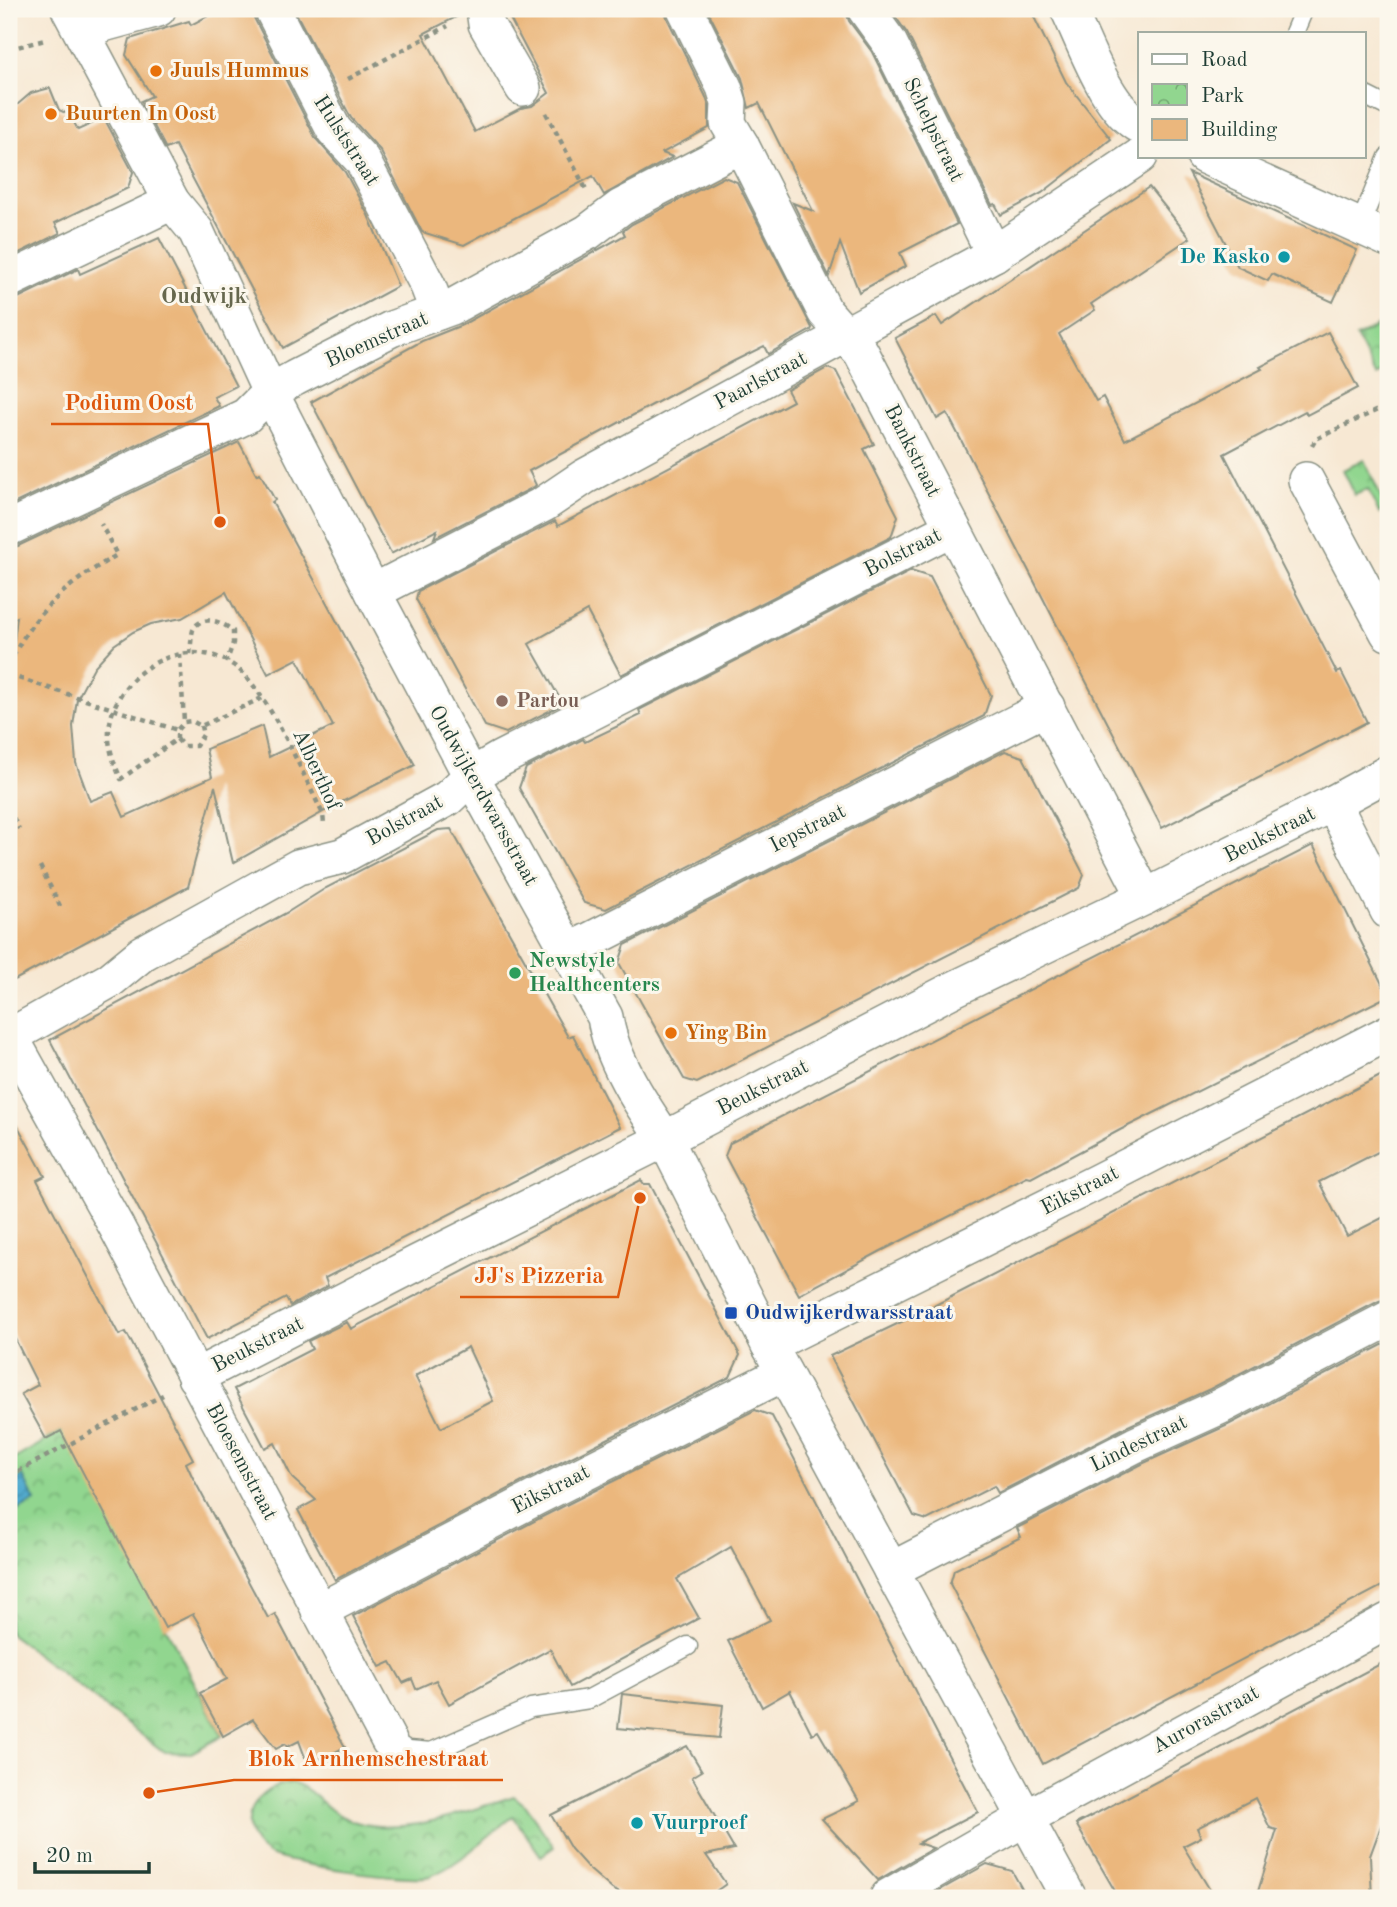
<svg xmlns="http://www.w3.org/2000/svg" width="1397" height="1907" viewBox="0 0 1397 1907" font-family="'Old Standard TT',serif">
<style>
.park{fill:url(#park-crowns);stroke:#588a62;stroke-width:2}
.water{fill:url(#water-waves);stroke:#387482;stroke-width:2}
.building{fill:#ebb77d;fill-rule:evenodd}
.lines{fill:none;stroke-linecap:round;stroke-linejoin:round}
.service-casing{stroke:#8b9284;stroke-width:21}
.minor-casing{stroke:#8b9284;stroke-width:38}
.path{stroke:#8b9284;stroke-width:4.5;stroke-dasharray:5 5;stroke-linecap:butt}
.service{stroke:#fff;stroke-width:18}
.minor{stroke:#fff;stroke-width:35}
.food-dot{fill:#e8710a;stroke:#fbf7ec;stroke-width:2.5}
.culture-dot{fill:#0f9aa8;stroke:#fbf7ec;stroke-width:2.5}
.education-dot{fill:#8d6e63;stroke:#fbf7ec;stroke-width:2.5}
.leisure-dot{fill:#2e9e5b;stroke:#fbf7ec;stroke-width:2.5}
.transit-dot{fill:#1a4fb4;stroke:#fbf7ec;stroke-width:2.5}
.labels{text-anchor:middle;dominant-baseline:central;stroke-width:6;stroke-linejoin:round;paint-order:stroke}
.food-label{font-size:21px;font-weight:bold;fill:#c56008;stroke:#fbf7ec;text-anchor:start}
.street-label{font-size:21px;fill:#1f3d34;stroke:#fbf7ec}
.culture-label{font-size:21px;font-weight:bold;fill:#0d838f;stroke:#fbf7ec;text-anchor:end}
.education-label{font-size:21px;font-weight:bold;fill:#785e54;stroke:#fbf7ec;text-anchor:start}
.leisure-label{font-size:21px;font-weight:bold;fill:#27864d;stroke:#fbf7ec;text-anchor:start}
.transit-label{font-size:21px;font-weight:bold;fill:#164399;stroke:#fbf7ec;text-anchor:start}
.neighbourhood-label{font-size:23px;font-weight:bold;fill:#66684e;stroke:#fbf7ec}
.leader{fill:none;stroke:#de580e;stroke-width:2.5}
.callout-dot{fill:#de580e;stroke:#fbf7ec;stroke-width:2.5}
.callout-label{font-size:23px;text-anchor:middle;font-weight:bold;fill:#de580e;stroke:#fbf7ec;stroke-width:6;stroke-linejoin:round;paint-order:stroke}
</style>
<defs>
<pattern id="park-crowns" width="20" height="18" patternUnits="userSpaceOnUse" patternTransform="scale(1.75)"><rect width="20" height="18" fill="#91d68f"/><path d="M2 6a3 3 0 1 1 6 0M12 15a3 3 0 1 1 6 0" fill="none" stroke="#76af76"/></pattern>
<pattern id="water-waves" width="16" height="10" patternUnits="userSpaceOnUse" patternTransform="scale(1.75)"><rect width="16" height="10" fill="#52abcf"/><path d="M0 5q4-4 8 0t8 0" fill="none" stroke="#438ca9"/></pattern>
</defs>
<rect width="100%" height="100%" fill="#fbf7ec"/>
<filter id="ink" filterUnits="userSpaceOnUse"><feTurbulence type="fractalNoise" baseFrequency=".0143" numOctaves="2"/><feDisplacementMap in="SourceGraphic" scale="14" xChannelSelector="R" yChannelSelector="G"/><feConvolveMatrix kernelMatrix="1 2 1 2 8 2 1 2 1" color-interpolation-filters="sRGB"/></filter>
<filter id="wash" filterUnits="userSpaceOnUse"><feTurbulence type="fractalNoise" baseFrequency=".00686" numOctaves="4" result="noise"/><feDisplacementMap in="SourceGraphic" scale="28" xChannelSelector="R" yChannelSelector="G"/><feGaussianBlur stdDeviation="1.57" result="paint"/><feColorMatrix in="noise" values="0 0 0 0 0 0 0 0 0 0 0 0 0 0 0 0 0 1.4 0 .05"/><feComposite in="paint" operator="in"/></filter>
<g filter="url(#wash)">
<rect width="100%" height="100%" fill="#f7e8d3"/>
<g class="park">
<path d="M 1382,323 L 1388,335 L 1388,370 L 1376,376 L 1356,337 Z"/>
<path d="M 1364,460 L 1387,509 L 1379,513 L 1368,489 L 1355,495 L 1343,470 Z"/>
<path d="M 64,1430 L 222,1736 L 191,1753 L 164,1752 L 9,1633 L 9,1462 Z"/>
<path d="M 293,1782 C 314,1790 322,1806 341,1816 C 392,1843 464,1812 514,1796 L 526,1806 L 554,1847 L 541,1856 L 513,1816 C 488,1835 461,1864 430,1876 C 412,1882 282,1864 266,1853 C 231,1828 254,1785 293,1782 Z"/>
</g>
<path class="water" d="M 23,1476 L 35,1501 L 9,1515 L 9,1484 Z"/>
<g id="blocks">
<g class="building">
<path d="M 221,9 L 252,9 L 254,18 L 316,139 L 345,172 L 368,215 L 398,286 L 283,348 L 175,145 L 166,149 L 141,101 L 152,96 L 126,55 L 130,39 L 189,21 L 191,25 Z"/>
<path d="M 294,9 L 464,9 L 464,13 L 423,34 L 475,132 L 521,108 L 532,106 L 549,93 L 505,9 L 665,9 L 667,18 L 705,95 L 709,106 L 709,128 L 662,153 L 673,157 L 604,195 L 593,176 L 464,245 L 422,232 L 380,150 L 351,118 Z"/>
<path d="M 707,9 L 845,9 L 849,21 L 872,52 L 957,224 L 900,253 L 906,266 L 859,292 L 840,243 L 829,276 L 793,203 L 813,211 L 759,103 L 749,108 L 742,78 Z"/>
<path d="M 890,9 L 1030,9 L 1066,82 L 1111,139 L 1042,193 L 1001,215 L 995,204 L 992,205 L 907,33 Z"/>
<path d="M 50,88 L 59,110 L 70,115 L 78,130 L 104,118 L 133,172 L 128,188 L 55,223 L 60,233 L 9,258 L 9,108 L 17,105 L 31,93 Z"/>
<path d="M 1189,173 L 1357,250 L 1333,302 L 1272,274 L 1268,281 L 1238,267 Z"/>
<path d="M 724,177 L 737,182 L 812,328 L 811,330 L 768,354 L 764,346 L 734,361 L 529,471 L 536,485 L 534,487 L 434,538 L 437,530 L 391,554 L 311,402 L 422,341 L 462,325 L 625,235 L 623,231 L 632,224 Z"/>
<path d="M 1149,187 L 1190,238 L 1091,304 L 1095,310 L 1059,334 L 1096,401 L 1103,397 L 1125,440 L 1262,369 L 1260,367 L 1328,332 L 1358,388 L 1307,415 L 1305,411 L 1224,454 L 1337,673 L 1341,671 L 1367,722 L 1162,828 L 947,413 L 937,419 L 895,338 L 936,316 L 942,325 Z"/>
<path d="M 159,238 L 236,386 L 214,397 L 219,406 L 9,506 L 9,300 L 18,298 L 78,269 L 80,274 Z"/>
<path d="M 827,368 L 836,371 L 874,444 L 864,449 L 898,516 L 891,537 L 621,675 L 587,611 L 529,644 L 563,704 L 506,733 L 485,726 L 416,599 L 418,591 L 555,521 L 558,526 L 793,401 L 787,390 Z"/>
<path d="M 239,442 L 257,475 L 260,473 L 275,500 L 272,502 L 415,765 L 334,806 L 233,863 L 215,786 L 188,887 L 9,983 L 9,682 L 17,617 L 9,621 L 9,548 L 18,546 ZM 226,592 L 268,674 L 297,659 L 333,726 L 269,757 L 262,726 L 206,749 L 212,777 L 124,817 L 113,792 L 90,801 L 76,763 L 73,726 L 77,699 L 94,667 L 114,645 L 133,632 L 151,624 L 182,618 Z"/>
<path d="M 911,571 L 930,577 L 991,695 L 984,716 L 606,909 L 584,903 L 519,788 L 526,768 L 583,739 L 585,742 L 641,715 L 639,710 Z"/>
<path d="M 1005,751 L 1023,757 L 1084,875 L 1079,888 L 697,1083 L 684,1079 L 619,963 L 625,945 Z"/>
<path d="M 451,829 L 568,1037 L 573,1035 L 620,1127 L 325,1278 L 328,1286 L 290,1306 L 286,1298 L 207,1339 L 50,1040 L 288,912 L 326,888 L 438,830 Z"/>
<path d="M 1313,845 L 1388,996 L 1120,1130 L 1031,1178 L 1027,1177 L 881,1251 L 799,1295 L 725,1156 L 730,1143 Z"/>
<path d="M 1388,1072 L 1388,1147 L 1319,1182 L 1347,1236 L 1388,1215 L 1388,1299 L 1379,1301 L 1210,1389 L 1126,1427 L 998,1493 L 994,1486 L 927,1520 L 914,1516 L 830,1356 L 918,1314 Z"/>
<path d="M 9,1110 L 45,1176 L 37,1180 L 100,1299 L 119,1335 L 126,1332 L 193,1459 L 186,1463 L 192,1476 L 268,1618 L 275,1614 L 345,1747 L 322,1759 L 305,1757 L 299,1741 L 287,1747 L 285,1744 L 276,1749 L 253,1719 L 223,1736 L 200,1693 L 227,1679 L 199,1624 L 193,1614 L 165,1628 L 61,1431 L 46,1439 L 21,1394 L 38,1385 L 9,1327 Z"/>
<path d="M 641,1180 L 644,1184 L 650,1184 L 740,1355 L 730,1377 L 526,1480 L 335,1580 L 298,1510 L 316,1500 L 292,1478 L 275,1443 L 265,1448 L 234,1389 L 312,1349 L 308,1341 L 347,1322 L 351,1329 ZM 468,1347 L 493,1401 L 441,1428 L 415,1376 Z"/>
<path d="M 1388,1342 L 1388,1583 L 1043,1764 L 950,1584 L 954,1570 L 1021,1537 L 1017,1528 L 1144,1463 L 1228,1425 Z"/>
<path d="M 755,1410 L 772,1416 L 978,1812 L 918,1843 L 933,1848 L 878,1880 L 822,1819 L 859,1801 L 818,1731 L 812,1734 L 790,1691 L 762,1707 L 728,1641 L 770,1620 L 731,1547 L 677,1579 L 699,1618 L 570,1687 L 550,1649 L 449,1704 L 436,1680 L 416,1689 L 412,1679 L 403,1683 L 391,1662 L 380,1667 L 353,1616 L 544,1516 Z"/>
<path d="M 1388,1660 L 1388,1807 L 1370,1856 L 1372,1898 L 1256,1898 L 1277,1830 L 1270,1828 L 1255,1798 L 1197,1828 L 1201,1837 L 1183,1846 L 1215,1898 L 1119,1898 L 1076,1824 Z"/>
<path d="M 622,1694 L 723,1705 L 719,1738 L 618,1728 Z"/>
<path d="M 687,1746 L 702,1771 L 692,1777 L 734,1849 L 706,1855 L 726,1884 L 706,1898 L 629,1898 L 612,1889 L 589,1869 L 571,1849 L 551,1815 Z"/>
<path d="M 987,1864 L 1012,1871 L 1027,1898 L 926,1898 Z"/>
</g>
</g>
</g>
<g filter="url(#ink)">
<use href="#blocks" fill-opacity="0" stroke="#8b9284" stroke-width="2"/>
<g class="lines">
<g class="service-casing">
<g id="service">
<path d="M 1294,33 L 1304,9"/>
<path d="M 1364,95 L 1388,107"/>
<path d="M 1360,225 L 1388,157"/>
<path d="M 389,1741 L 409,1750 L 431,1752 L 531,1708 L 589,1699 L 688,1646"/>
</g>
</g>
<g class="minor-casing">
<g id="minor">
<path d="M 69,9 L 172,202 L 196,231 L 270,392 L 373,592 L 471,776 L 605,1017 C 611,1059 641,1104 665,1139 L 769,1345 L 1069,1898"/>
<path d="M 272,9 L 334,130 L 362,160 L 428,286 L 438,312"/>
<path d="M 484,9 L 486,24 L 523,88"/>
<path d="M 685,9 L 724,87 L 729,103 L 728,123 L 741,145 L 825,312 L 861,352 L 1145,897"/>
<path d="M 865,9 L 889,42 L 994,254"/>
<path d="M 1068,9 C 1085,43 1106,108 1140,126"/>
<path d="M 81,30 L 158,9"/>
<path d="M 1204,156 L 1388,239"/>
<path d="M 9,280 L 172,202"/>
<path d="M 1306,480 L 1388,633"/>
<path d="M 9,528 L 246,416 L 270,392 L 295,378 L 391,329 L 452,307 L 588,232 L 621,207 L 741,145"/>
<path d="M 373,592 L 544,504 L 584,477 L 994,254 L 1140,156"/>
<path d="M 1388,773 L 1333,803 L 1388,911"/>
<path d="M 569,951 L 1047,707"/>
<path d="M 10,1036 L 116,1226 L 389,1741"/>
<path d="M 9,1037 L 110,980 L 143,953 L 298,867 L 342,856 L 448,798 L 471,776 L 500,759 L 952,528"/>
<path d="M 769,1345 L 1095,1183 L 1388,1033"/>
<path d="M 195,1377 L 417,1263 L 665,1139 L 952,990 L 1145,897 L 1333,803"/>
<path d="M 891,1570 L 1135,1445 L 1219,1407 L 1388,1319"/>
<path d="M 319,1611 L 535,1498 L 784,1373"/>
<path d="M 888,1897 L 1024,1819 L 1388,1621"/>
</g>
</g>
<g class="path">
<path d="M 9,49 L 45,40"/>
<path d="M 348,79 L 448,26"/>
<path d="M 546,113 L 586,189"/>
<path d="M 1312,446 L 1316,439 L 1388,405"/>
<path d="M 180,654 L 184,722"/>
<path d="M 190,654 C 191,647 191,637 193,630 C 201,613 223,622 233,631 L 233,643 L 227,661"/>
<path d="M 9,665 C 32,613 68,583 117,555 L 101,524"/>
<path d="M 9,675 L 177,730"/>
<path d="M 262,698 L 201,726 L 192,721 L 184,722 L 177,730 L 177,739 L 121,779 C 113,761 106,743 110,723 C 119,669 186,633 233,665 C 267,688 303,775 323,814 L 324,824"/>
<path d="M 177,739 L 183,746 L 196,746 L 203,735 L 201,726"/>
<path d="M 9,809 L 19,829"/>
<path d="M 9,826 L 16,823"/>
<path d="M 40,866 L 61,908"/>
<path d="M 9,1476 L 163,1395"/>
</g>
<use href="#service" class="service"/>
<use href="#minor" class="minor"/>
</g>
</g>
<g class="food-dot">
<circle cx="156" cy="71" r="7"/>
<circle cx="51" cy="114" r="7"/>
<circle cx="671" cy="1033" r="7"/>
</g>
<g class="culture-dot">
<circle cx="1284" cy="257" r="7"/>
<circle cx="637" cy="1823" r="7"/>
</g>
<circle class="education-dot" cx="502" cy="701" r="7"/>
<circle class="leisure-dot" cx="515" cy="973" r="7"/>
<rect class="transit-dot" x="724" y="1306" width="14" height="14" rx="3.5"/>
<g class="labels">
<g class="food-label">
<text x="170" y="71">Juuls Hummus</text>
<text x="65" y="114">Buurten In Oost</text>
<text x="685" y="1033">Ying Bin</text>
</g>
<g class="street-label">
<text transform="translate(933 130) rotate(64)">Schelpstraat</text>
<text transform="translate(346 141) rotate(57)">Hulststraat</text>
<text transform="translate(377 340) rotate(-24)">Bloemstraat</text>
<text transform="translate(761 381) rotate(-28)">Paarlstraat</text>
<text transform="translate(912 451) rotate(63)">Bankstraat</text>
<text transform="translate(903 553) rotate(-27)">Bolstraat</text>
<text transform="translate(316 770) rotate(65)">Alberthof</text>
<text transform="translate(483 796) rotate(61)">Oudwijkerdwarsstraat</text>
<text transform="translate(405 821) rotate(-29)">Bolstraat</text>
<text transform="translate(808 829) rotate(-27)">Iepstraat</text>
<text transform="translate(1270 835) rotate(-27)">Beukstraat</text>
<text transform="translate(763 1088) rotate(-27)">Beukstraat</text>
<text transform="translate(1080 1191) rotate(-27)">Eikstraat</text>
<text transform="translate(258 1345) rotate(-27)">Beukstraat</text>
<text transform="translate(1139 1444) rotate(-26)">Lindestraat</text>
<text transform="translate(241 1462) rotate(62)">Bloesemstraat</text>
<text transform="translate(551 1490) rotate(-27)">Eikstraat</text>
<text transform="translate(1206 1720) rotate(-29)">Aurorastraat</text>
</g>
<g class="culture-label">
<text x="1270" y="257">De Kasko</text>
<text x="651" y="1823" text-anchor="start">Vuurproef</text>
</g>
<g class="education-label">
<text x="516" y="701">Partou</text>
</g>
<g class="leisure-label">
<text x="529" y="961">Newstyle<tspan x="529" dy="24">Healthcenters</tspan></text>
</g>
<g class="transit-label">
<text x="745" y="1313">Oudwijkerdwarsstraat</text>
</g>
<g class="neighbourhood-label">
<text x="204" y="296">Oudwijk</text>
</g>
</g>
<path class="leader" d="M220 522L208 424H51M640 1198L618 1297H460M149 1793L234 1780H503"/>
<g class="callout-dot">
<circle cx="220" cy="522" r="7"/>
<circle cx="640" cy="1198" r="7"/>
<circle cx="149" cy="1793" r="7"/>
</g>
<g class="callout-label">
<text x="129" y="410">Podium Oost</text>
<text x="539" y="1283">JJ's Pizzeria</text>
<text x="368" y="1766">Blok Arnhemschestraat</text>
</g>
<rect width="1397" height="1907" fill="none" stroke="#fbf7ec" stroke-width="35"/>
<rect x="1138" y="32" width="228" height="126" fill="#fbf7ec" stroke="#a3ada2" stroke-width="2"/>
<rect x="1152" y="54" width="35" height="10" fill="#ffffff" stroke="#a3ada2" stroke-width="2"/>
<text x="1201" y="66" font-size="21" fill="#1f3d34">Road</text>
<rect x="1152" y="84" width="35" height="21" fill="url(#park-crowns)" stroke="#a3ada2" stroke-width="2"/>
<text x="1201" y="102" font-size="21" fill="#1f3d34">Park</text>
<rect x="1152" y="119" width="35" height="21" fill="#ebb77d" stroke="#a3ada2" stroke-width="2"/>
<text x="1201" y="136" font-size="21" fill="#1f3d34">Building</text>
<path d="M35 1862v10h114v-10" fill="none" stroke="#1f3d34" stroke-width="3.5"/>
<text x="46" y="1862" font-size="21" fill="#1f3d34" stroke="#fbf7ec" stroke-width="5" paint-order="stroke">20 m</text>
</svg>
